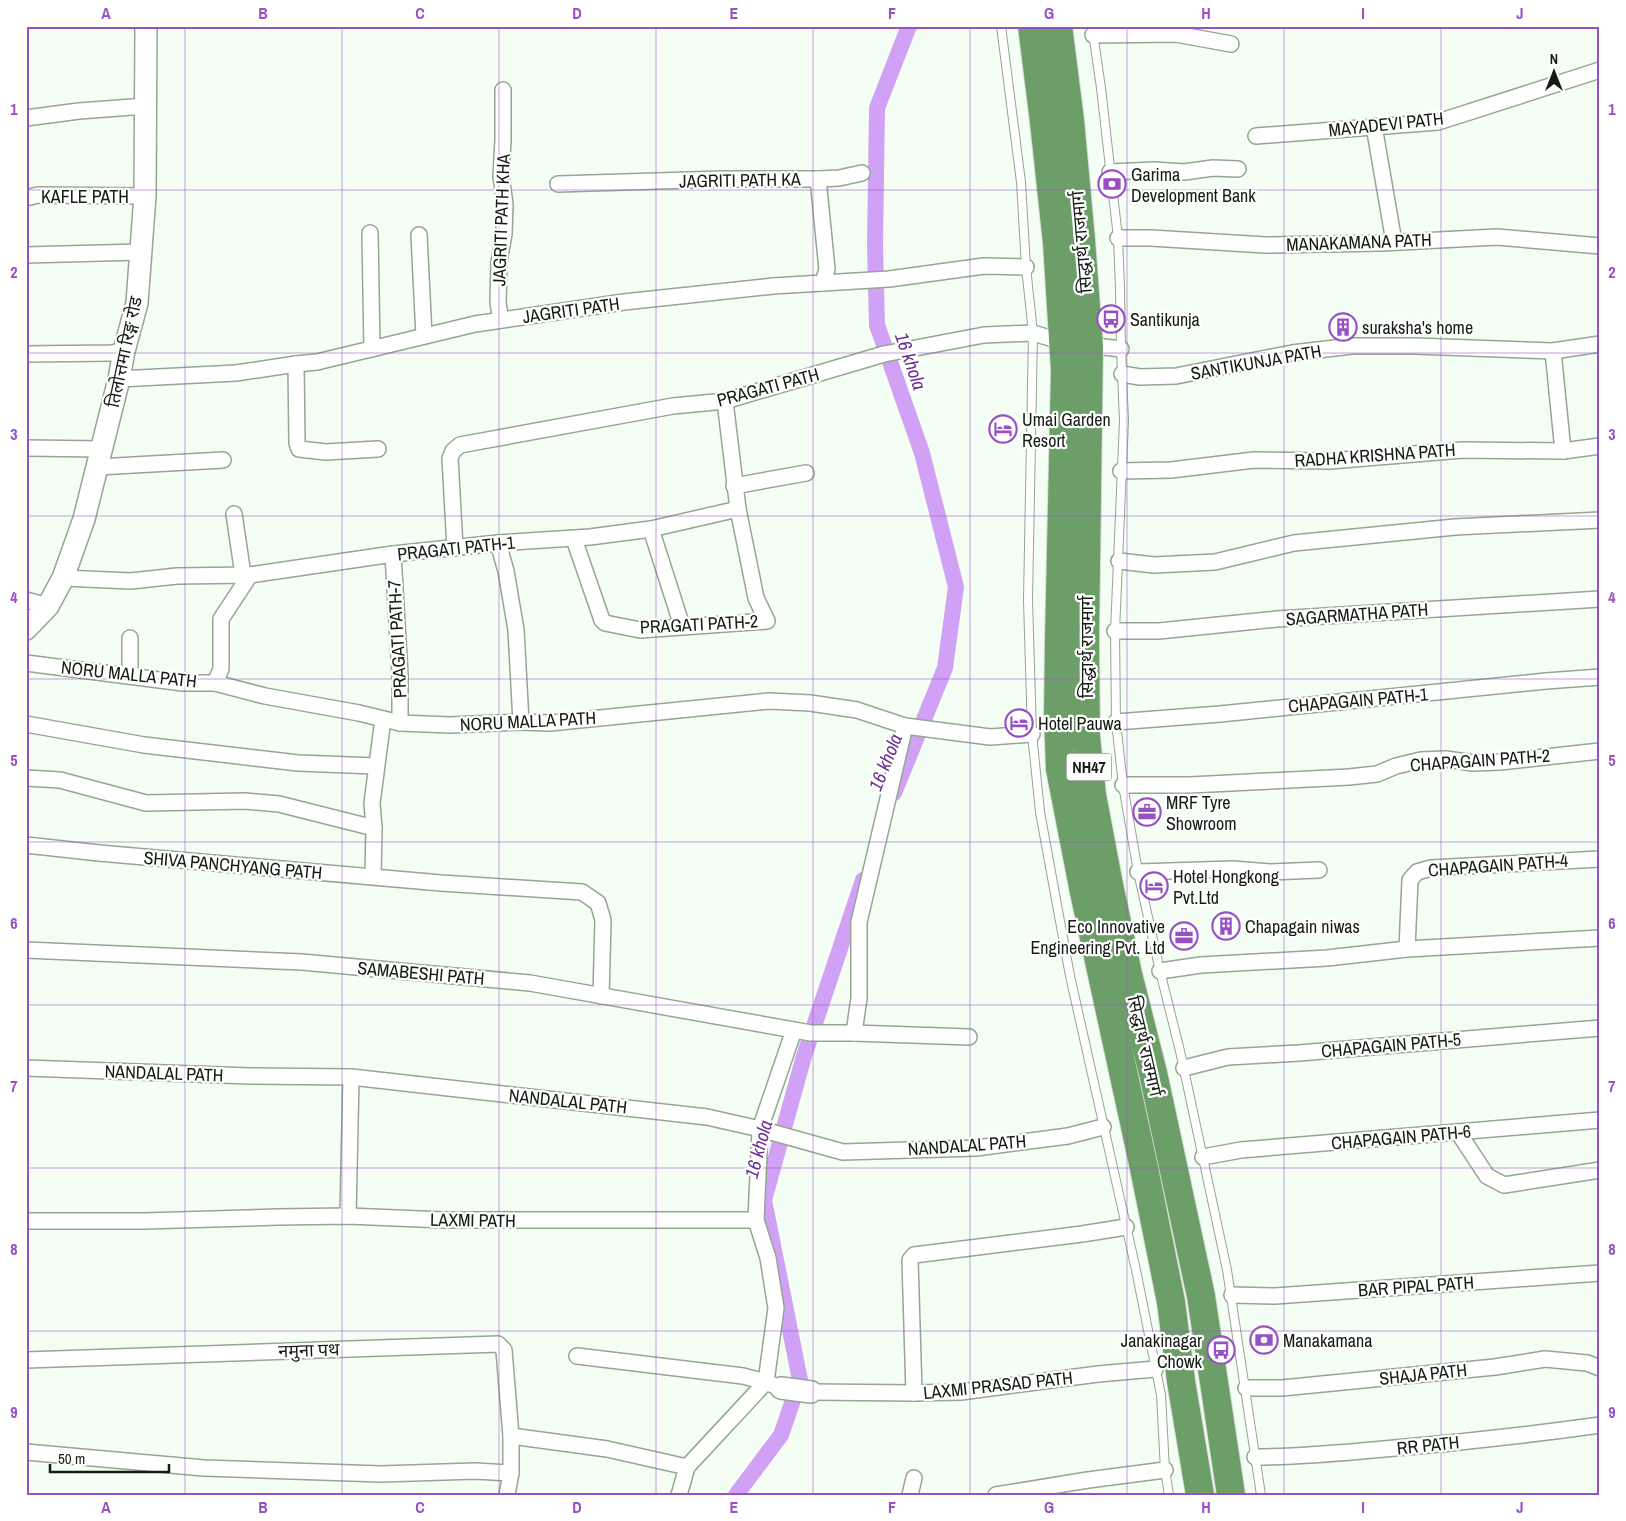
<svg xmlns="http://www.w3.org/2000/svg" width="1626" height="1521" viewBox="0 0 1626 1521" font-family="'Archivo Narrow','Noto Sans Devanagari',sans-serif">
<style>
.lines{fill:none;stroke-linecap:round;stroke-linejoin:round}
.canal{stroke:#d1a1f6;stroke-width:16}
.lane-casing{stroke:#93a791;stroke-width:10}
.street-casing{stroke:#93a791;stroke-width:18}
.secondary-casing{stroke:#93a791;stroke-width:24}
.highway-casing{stroke:#dadbd9;stroke-width:30}
.lane{stroke:#fff;stroke-width:8}
.street{stroke:#fff;stroke-width:15}
.secondary{stroke:#fff;stroke-width:21}
.highway{stroke:#6c9f68;stroke-width:28}
.grid{fill:none;stroke:#9751c5;stroke-width:1;stroke-opacity:0.55}
.labels{text-anchor:middle;dominant-baseline:central;stroke-width:4.5;stroke-linejoin:round;paint-order:stroke}
.shield{fill:#fff;stroke:#5b605a;stroke-width:1}
.shield-label{font-size:16px;font-weight:bold;fill:#151c14}
.street-label{font-size:18px;fill:#151c14;stroke:#fff}
.poi-label{font-size:18px;fill:#151c14;stroke:#fff;text-anchor:start}
.water-label{font-size:19px;font-style:italic;fill:#6b2f90;stroke:#fff}
.neatline{fill:none;stroke:#9751c5;stroke-width:2}
.grid-label{font-size:16px;text-anchor:middle;font-weight:bold;fill:#9751c5}
</style>
<rect width="100%" height="100%" fill="#f5fef4"/>
<g class="lines">
<g class="canal">
<path d="M 894,793 L 945,668 L 956,587 L 922,453 L 877,325 L 875,245 L 877,108 L 909,26"/>
<path d="M 736,1495 L 781,1435 L 800,1380 L 764,1200 L 804,1056 L 863,880"/>
</g>
<g class="lane-casing">
<g id="lane">
<path d="M 1001,26 L 1021,182 L 1026,267 L 1033,333 L 1028,600 L 1032,734 L 1040,812 L 1070,976 L 1136,1270 L 1161,1395 L 1165,1470 L 1169,1495"/>
<path d="M 1092,26 L 1101,88 L 1118,238 L 1120,287 L 1121,349 L 1124,421 L 1115,631 L 1116,722 L 1123,785 L 1138,872 L 1160,971 L 1180,1051 L 1227,1270 L 1261,1495"/>
</g>
</g>
<g class="street-casing">
<g id="street">
<path d="M 1093,35 L 1176,34 L 1231,44"/>
<path d="M 26,118 L 79,111 L 146,106"/>
<path d="M 1374,126 L 1394,242"/>
<path d="M 1256,136 L 1438,122 L 1600,70"/>
<path d="M 1110,172 L 1154,170 L 1184,172 L 1213,168 L 1238,169"/>
<path d="M 818,179 L 839,178 L 862,173"/>
<path d="M 558,184 L 723,179 L 818,179 L 827,269 L 823,283"/>
<path d="M 26,198 L 38,195 L 145,196"/>
<path d="M 370,233 L 372,349"/>
<path d="M 419,235 L 424,336"/>
<path d="M 1118,238 L 1151,238 L 1265,245 L 1381,243 L 1497,237 L 1600,246"/>
<path d="M 26,255 L 140,252"/>
<path d="M 501,320 L 498,303 L 499,262 L 504,234 L 505,204 L 501,176 L 503,140 L 503,90"/>
<path d="M 1553,351 L 1563,451"/>
<path d="M 26,354 L 112,353 L 124,351"/>
<path d="M 296,364 L 297,443 L 299,449 L 326,452 L 378,449"/>
<path d="M 1122,374 L 1140,377 L 1176,376 L 1292,353 L 1352,346 L 1415,346 L 1553,351 L 1600,344"/>
<path d="M 119,379 L 236,373 L 296,364 L 317,362 L 475,324 L 624,302 L 773,286 L 889,279 L 984,266 L 1026,267"/>
<path d="M 26,448 L 101,449"/>
<path d="M 98,467 L 223,460"/>
<path d="M 1121,471 L 1171,470 L 1254,460 L 1330,461 L 1462,450 L 1563,451 L 1600,446"/>
<path d="M 734,486 L 806,473"/>
<path d="M 234,514 L 243,575"/>
<path d="M 651,529 L 682,626"/>
<path d="M 574,539 L 602,620 L 605,623 L 640,630 L 767,621 L 756,598 L 738,509"/>
<path d="M 498,543 L 506,571 L 516,630 L 521,722"/>
<path d="M 455,548 L 450,458 L 453,451 L 460,445 L 673,406 L 725,401 L 884,354 L 984,335 L 1033,333 L 1063,342 L 1121,349"/>
<path d="M 393,554 L 400,675 L 400,723"/>
<path d="M 1119,561 L 1154,565 L 1215,562 L 1294,543 L 1455,527 L 1600,520"/>
<path d="M 63,578 L 131,581 L 177,576 L 250,575 L 393,554 L 498,543 L 590,537 L 651,529 L 738,509 L 725,401"/>
<path d="M 26,600 L 48,606"/>
<path d="M 1115,631 L 1159,631 L 1277,619 L 1600,599"/>
<path d="M 130,638 L 130,676"/>
<path d="M 26,663 L 183,683 L 215,683 L 265,696 L 359,713 L 400,723 L 450,725 L 521,722 L 550,723 L 769,701 L 810,703 L 857,710 L 905,726 L 990,737 L 1032,734"/>
<path d="M 215,683 L 221,669 L 221,619 L 250,575"/>
<path d="M 1116,722 L 1220,714 L 1546,681 L 1600,677"/>
<path d="M 26,724 L 144,745 L 298,763 L 376,766"/>
<path d="M 26,778 L 60,780 L 146,803 L 245,801 L 279,804 L 374,828"/>
<path d="M 1123,785 L 1190,785 L 1349,777 L 1377,774 L 1396,766 L 1421,760 L 1446,759 L 1473,763 L 1500,762 L 1600,751"/>
<path d="M 26,845 L 99,853 L 441,883 L 582,892 L 598,903 L 603,920 L 601,996"/>
<path d="M 1138,872 L 1233,869 L 1270,872 L 1319,870"/>
<path d="M 373,876 L 374,828 L 372,803 L 383,719"/>
<path d="M 1407,949 L 1600,938"/>
<path d="M 26,950 L 302,962 L 530,983 L 811,1033 L 854,1033 L 969,1037"/>
<path d="M 1160,971 L 1201,965 L 1327,958 L 1407,949 L 1410,880 L 1417,872 L 1431,868 L 1600,859"/>
<path d="M 854,1033 L 859,998 L 859,922 L 905,726"/>
<path d="M 26,1068 L 250,1076 L 351,1077 L 707,1117 L 760,1129 L 843,1152 L 976,1148 L 1068,1136 L 1103,1127"/>
<path d="M 1184,1068 L 1228,1057 L 1299,1053 L 1600,1028"/>
<path d="M 1458,1132 L 1487,1176 L 1504,1185 L 1600,1170"/>
<path d="M 1203,1157 L 1241,1150 L 1600,1120"/>
<path d="M 348,1216 L 351,1077"/>
<path d="M 756,1220 L 760,1129 L 794,1030"/>
<path d="M 26,1221 L 144,1221 L 278,1217 L 348,1216 L 444,1220 L 756,1220 L 768,1258 L 776,1308 L 766,1382 L 743,1376 L 577,1356"/>
<path d="M 1232,1295 L 1275,1296 L 1600,1273"/>
<path d="M 26,1360 L 498,1344 L 504,1350 L 511,1436"/>
<path d="M 1246,1388 L 1282,1388 L 1495,1367 L 1545,1359 L 1587,1363 L 1600,1368"/>
<path d="M 811,1392 L 914,1393 L 961,1392 L 1098,1374 L 1155,1369"/>
<path d="M 914,1393 L 910,1260 L 914,1255 L 1082,1234 L 1126,1227"/>
<path d="M 26,1452 L 204,1468 L 381,1474 L 475,1471 L 511,1473 L 507,1495"/>
<path d="M 1255,1457 C 1299,1457 1341,1453 1384,1449 C 1456,1443 1528,1435 1600,1425"/>
<path d="M 511,1473 L 511,1436 L 607,1449 L 687,1467"/>
<path d="M 679,1495 L 687,1467 L 766,1382 L 773,1385"/>
<path d="M 910,1495 L 914,1478"/>
<path d="M 996,1495 L 1088,1480 L 1165,1470"/>
</g>
</g>
<g class="secondary-casing">
<g id="secondary">
<path d="M 26,629 L 48,606 L 63,578 L 84,519 L 119,379 L 124,351 L 137,303 L 145,196 L 146,26"/>
<path d="M 781,1388 L 811,1392"/>
</g>
</g>
<g class="highway-casing">
<g id="highway">
<path d="M 1032,26 L 1044,122 L 1057,243 L 1065,370 L 1059,639 L 1058,715 L 1060,769 L 1084,892 L 1144,1168 L 1171,1302 L 1181,1381 L 1200,1495"/>
<path d="M 1058,26 L 1070,120 L 1081,240 L 1089,346 L 1085,640 L 1086,737 L 1092,795 L 1109,885 L 1128,974 L 1153,1073 L 1201,1296 L 1231,1495"/>
</g>
</g>
<use href="#lane" class="lane"/>
<use href="#street" class="street"/>
<use href="#secondary" class="secondary"/>
<use href="#highway" class="highway"/>
</g>
<path class="grid" d="M 185,26 L 185,1495M 342,26 L 342,1495M 499,26 L 499,1495M 656,26 L 656,1495M 813,26 L 813,1495M 970,26 L 970,1495M 1127,26 L 1127,1495M 1284,26 L 1284,1495M 1441,26 L 1441,1495M 26,190 L 1600,190M 26,353 L 1600,353M 26,516 L 1600,516M 26,679 L 1600,679M 26,842 L 1600,842M 26,1005 L 1600,1005M 26,1168 L 1600,1168M 26,1331 L 1600,1331"/>
<defs>
<g id="bank-ring" transform="scale(1.4375)"><circle r="9.5" fill="#fff" stroke="#9751c5" stroke-width="1.5"/><path d="M-6-4H6V4H-6ZM0-2.3a2.3 2.3 0 1 0 0 4.6a2.3 2.3 0 1 0 0-4.6Z" fill="#9751c5"/></g>
<g id="bus-ring" transform="scale(1.4375)"><circle r="9.5" fill="#fff" stroke="#9751c5" stroke-width="1.5"/><path d="M-5-6H5V4H4V6H2V4H-2V6H-4V4H-5ZM-3.5-4V0h7V-4ZM-3.5 1.2v1.5H-2V1.2ZM2 1.2v1.5H3.5V1.2Z" fill="#9751c5"/></g>
<g id="building-ring" transform="scale(1.4375)"><circle r="9.5" fill="#fff" stroke="#9751c5" stroke-width="1.5"/><path d="M-4-6H4V6H1V3H-1V6H-4ZM-2.5-4.3h1.7v1.8h-1.7ZM.8-4.3h1.7v1.8H.8ZM-2.5-1h1.7V.8h-1.7ZM.8-1h1.7V.8H.8Z" fill="#9751c5"/></g>
<g id="hotel-ring" transform="scale(1.4375)"><circle r="9.5" fill="#fff" stroke="#9751c5" stroke-width="1.5"/><path d="M-6-4.5h1.5V1H6V5H4.5V3h-9V5H-6ZM-4 0a1.8 1.8 0 1 1 3.6 0ZM.5 0V-2.5h3Q6-2.5 6 0Z" fill="#9751c5"/></g>
<g id="office-ring" transform="scale(1.4375)"><circle r="9.5" fill="#fff" stroke="#9751c5" stroke-width="1.5"/><path d="M-6-3h4V-5.5h4V-3h4V5H-6ZM-1-4.5V-3h2v-1.5ZM-6 0V1H6V0Z" fill="#9751c5"/></g>
</defs>
<g fill-rule="evenodd">
<use href="#bank-ring" x="1112" y="184"/>
<use href="#bus-ring" x="1111" y="319"/>
<use href="#building-ring" x="1343" y="327"/>
<use href="#hotel-ring" x="1003" y="429"/>
<use href="#hotel-ring" x="1019" y="723"/>
<use href="#office-ring" x="1147" y="812"/>
<use href="#hotel-ring" x="1154" y="886"/>
<use href="#building-ring" x="1226" y="926"/>
<use href="#office-ring" x="1184" y="936"/>
<use href="#bank-ring" x="1264" y="1340"/>
<use href="#bus-ring" x="1221" y="1350"/>
</g>
<g class="labels">
<rect class="shield" x="1066.5" y="753.5" width="45" height="27" rx="4"/>
<g class="shield-label">
<text x="1089" y="767">NH47</text>
</g>
<g class="street-label">
<text transform="translate(1386 124) rotate(-6)">MAYADEVI PATH</text>
<text transform="translate(740 180) rotate(-1)">JAGRITI PATH KA</text>
<text x="85" y="196">KAFLE PATH</text>
<text transform="translate(501 220) rotate(-88)">JAGRITI PATH KHA</text>
<text transform="translate(1081 242) rotate(-95)">सिद्धार्थ राजमार्ग</text>
<text transform="translate(1359 242) rotate(-2)">MANAKAMANA PATH</text>
<text transform="translate(571 310) rotate(-8)">JAGRITI PATH</text>
<text transform="translate(124 352) rotate(-78)">तिलोत्तमा रिङ्ग रोड</text>
<text transform="translate(1256 362) rotate(-10)">SANTIKUNJA PATH</text>
<text transform="translate(768 387) rotate(-15)">PRAGATI PATH</text>
<text transform="translate(1375 455) rotate(-4)">RADHA KRISHNA PATH</text>
<text transform="translate(456 548) rotate(-6)">PRAGATI PATH-1</text>
<text transform="translate(1357 614) rotate(-4)">SAGARMATHA PATH</text>
<text transform="translate(699 624) rotate(-3)">PRAGATI PATH-2</text>
<text transform="translate(397 639) rotate(-93)">PRAGATI PATH-7</text>
<text transform="translate(1086 647) rotate(-90)">सिद्धार्थ राजमार्ग</text>
<text transform="translate(129 674) rotate(6)">NORU MALLA PATH</text>
<text transform="translate(1358 700) rotate(-5)">CHAPAGAIN PATH-1</text>
<text transform="translate(528 721) rotate(-3)">NORU MALLA PATH</text>
<text transform="translate(1480 760) rotate(-4)">CHAPAGAIN PATH-2</text>
<text transform="translate(233 865) rotate(5)">SHIVA PANCHYANG PATH</text>
<text transform="translate(1498 865) rotate(-4)">CHAPAGAIN PATH-4</text>
<text transform="translate(421 973) rotate(5)">SAMABESHI PATH</text>
<text transform="translate(1391 1045) rotate(-5)">CHAPAGAIN PATH-5</text>
<text transform="translate(1145 1046) rotate(77)">सिद्धार्थ राजमार्ग</text>
<text transform="translate(164 1073) rotate(2)">NANDALAL PATH</text>
<text transform="translate(568 1101) rotate(6)">NANDALAL PATH</text>
<text transform="translate(1401 1137) rotate(-5)">CHAPAGAIN PATH-6</text>
<text transform="translate(967 1145) rotate(-4)">NANDALAL PATH</text>
<text transform="translate(473 1220) rotate(1)">LAXMI PATH</text>
<text transform="translate(1416 1286) rotate(-4)">BAR PIPAL PATH</text>
<text transform="translate(309 1350) rotate(-2)">नमुना पथ</text>
<text transform="translate(1423 1374) rotate(-6)">SHAJA PATH</text>
<text transform="translate(998 1385) rotate(-6)">LAXMI PRASAD PATH</text>
<text transform="translate(1428 1445) rotate(-6)">RR PATH</text>
</g>
<g class="poi-label">
<text x="1131" y="174">Garima<tspan x="1131" dy="21">Development Bank</tspan></text>
<text x="1130" y="319">Santikunja</text>
<text x="1362" y="327">suraksha's home</text>
<text x="1022" y="419">Umai Garden<tspan x="1022" dy="21">Resort</tspan></text>
<text x="1038" y="723">Hotel Pauwa</text>
<text x="1166" y="802">MRF Tyre<tspan x="1166" dy="21">Showroom</tspan></text>
<text x="1173" y="876">Hotel Hongkong<tspan x="1173" dy="21">Pvt.Ltd</tspan></text>
<text x="1165" y="926" text-anchor="end">Eco Innovative<tspan x="1165" dy="21">Engineering Pvt. Ltd</tspan></text>
<text x="1245" y="926">Chapagain niwas</text>
<text x="1202" y="1340" text-anchor="end">Janakinagar<tspan x="1202" dy="21">Chowk</tspan></text>
<text x="1283" y="1340">Manakamana</text>
</g>
<g class="water-label">
<text transform="translate(911 361) rotate(71)">16 khola</text>
<text transform="translate(885 762) rotate(-68)">16 khola</text>
<text transform="translate(758 1149) rotate(-75)">16 khola</text>
</g>
</g>
<rect width="1626" height="1521" fill="none" stroke="#ffffff" stroke-width="55"/>
<g transform="translate(1554 72)" stroke="#ffffff" stroke-width="4" paint-order="stroke">
<path d="M0-4L9 19L0 12L-9 19Z" fill="#151c14"/>
<text y="-8" font-size="14" font-weight="bold" text-anchor="middle" fill="#151c14">N</text>
</g>
<path d="M50 1464v8h119v-8" fill="none" stroke="#151c14" stroke-width="2.5"/>
<text x="58" y="1464" font-size="15" fill="#151c14" stroke="#ffffff" stroke-width="4" paint-order="stroke">50 m</text>
<rect x="28" y="28" width="1570" height="1466" class="neatline"/>
<g class="grid-label">
<text x="106" y="19">A</text>
<text x="263" y="19">B</text>
<text x="420" y="19">C</text>
<text x="577" y="19">D</text>
<text x="734" y="19">E</text>
<text x="892" y="19">F</text>
<text x="1049" y="19">G</text>
<text x="1206" y="19">H</text>
<text x="1363" y="19">I</text>
<text x="1520" y="19">J</text>
<text x="14" y="115">1</text>
<text x="1612" y="115">1</text>
<text x="14" y="278">2</text>
<text x="1612" y="278">2</text>
<text x="14" y="440">3</text>
<text x="1612" y="440">3</text>
<text x="14" y="603">4</text>
<text x="1612" y="603">4</text>
<text x="14" y="766">5</text>
<text x="1612" y="766">5</text>
<text x="14" y="929">6</text>
<text x="1612" y="929">6</text>
<text x="14" y="1092">7</text>
<text x="1612" y="1092">7</text>
<text x="14" y="1255">8</text>
<text x="1612" y="1255">8</text>
<text x="14" y="1418">9</text>
<text x="1612" y="1418">9</text>
<text x="106" y="1513">A</text>
<text x="263" y="1513">B</text>
<text x="420" y="1513">C</text>
<text x="577" y="1513">D</text>
<text x="734" y="1513">E</text>
<text x="892" y="1513">F</text>
<text x="1049" y="1513">G</text>
<text x="1206" y="1513">H</text>
<text x="1363" y="1513">I</text>
<text x="1520" y="1513">J</text>
</g>
</svg>
